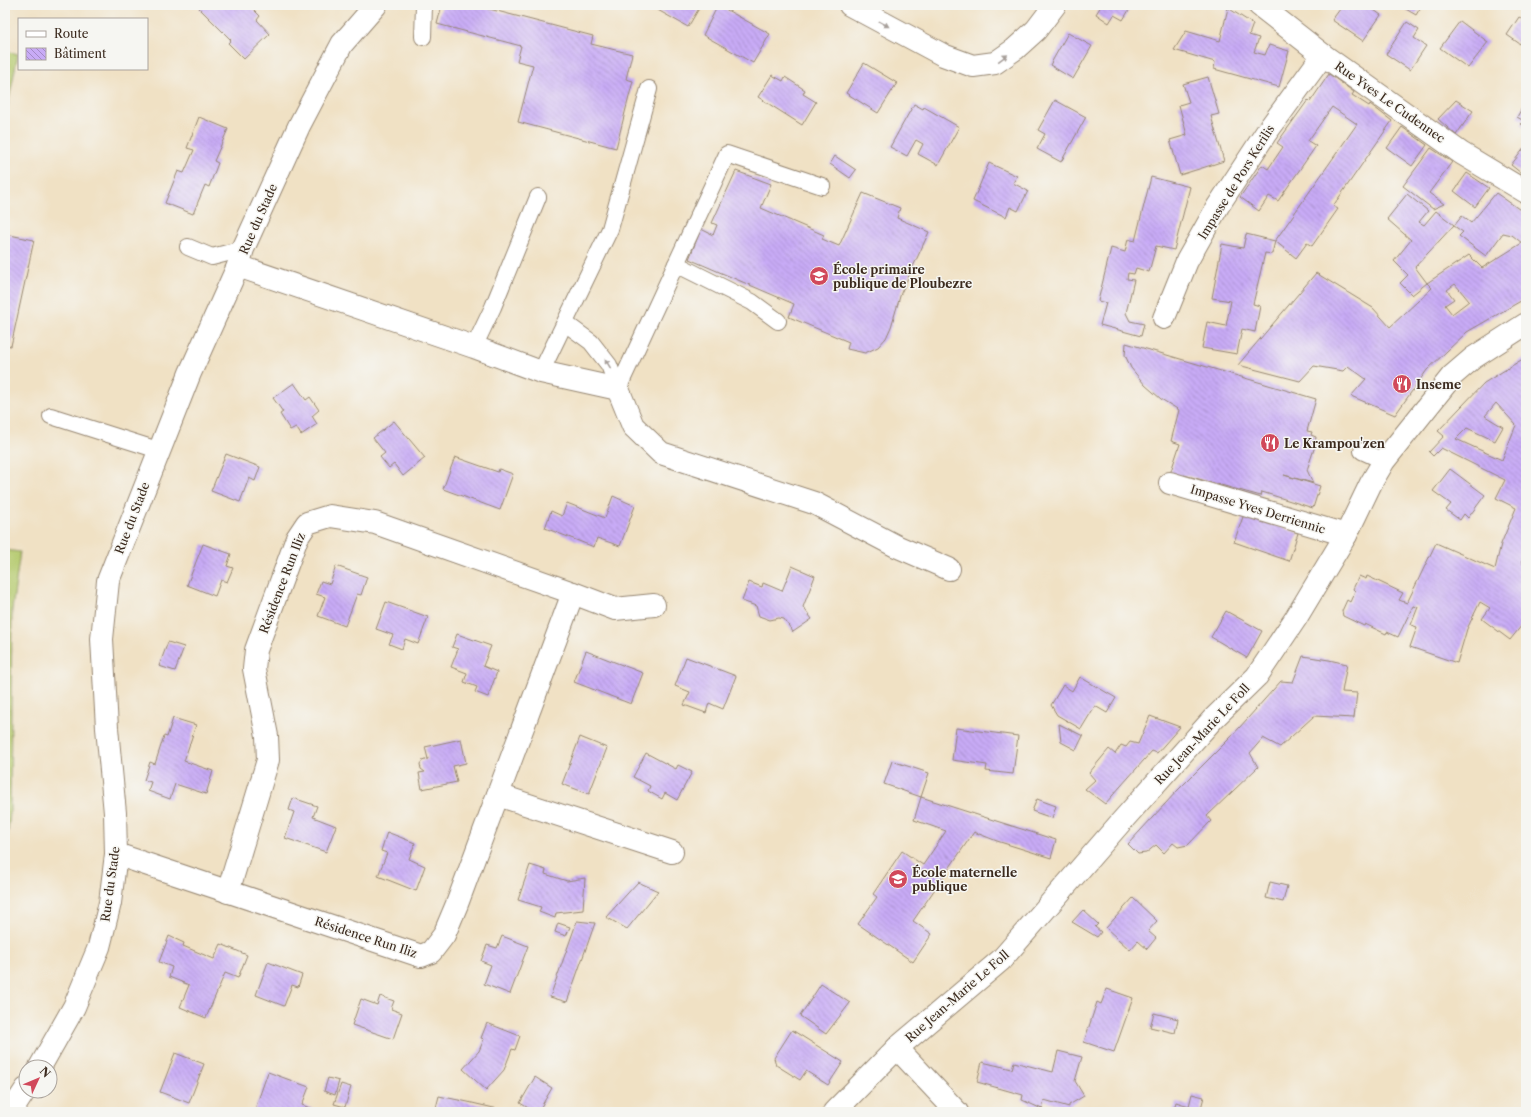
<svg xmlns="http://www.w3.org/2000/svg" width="1531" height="1117" viewBox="0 0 1531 1117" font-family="'Libre Caslon Text',serif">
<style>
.grass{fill:#b5ca6e;stroke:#787a46}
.building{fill:url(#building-back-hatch);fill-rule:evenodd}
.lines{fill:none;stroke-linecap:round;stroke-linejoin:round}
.service-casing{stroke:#968671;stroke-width:18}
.minor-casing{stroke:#968671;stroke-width:24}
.secondary-casing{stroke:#968671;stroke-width:24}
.service{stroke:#fff;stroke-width:16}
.minor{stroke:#fff;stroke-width:22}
.secondary{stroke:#fff;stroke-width:22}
.oneway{fill:#a79f9a}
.labels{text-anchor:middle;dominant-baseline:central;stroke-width:3;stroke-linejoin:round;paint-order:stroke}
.street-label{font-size:12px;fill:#3b2a1e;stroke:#f6f6f2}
.poi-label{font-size:12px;font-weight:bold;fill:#3b2a1e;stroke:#f6f6f2;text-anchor:start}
</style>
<defs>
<pattern id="building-back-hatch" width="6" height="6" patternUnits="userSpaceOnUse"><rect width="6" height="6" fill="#c8abf6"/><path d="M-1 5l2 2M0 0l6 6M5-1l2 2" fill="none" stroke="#a48bc7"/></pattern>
</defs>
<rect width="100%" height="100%" fill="#f6f6f2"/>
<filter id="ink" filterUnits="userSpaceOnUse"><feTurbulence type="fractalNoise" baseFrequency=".025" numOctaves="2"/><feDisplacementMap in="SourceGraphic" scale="8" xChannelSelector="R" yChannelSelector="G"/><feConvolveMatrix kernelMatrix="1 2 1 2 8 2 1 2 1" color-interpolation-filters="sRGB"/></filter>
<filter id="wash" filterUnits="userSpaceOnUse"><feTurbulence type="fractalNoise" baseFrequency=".012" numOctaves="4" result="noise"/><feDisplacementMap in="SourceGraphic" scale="16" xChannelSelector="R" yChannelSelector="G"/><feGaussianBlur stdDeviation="0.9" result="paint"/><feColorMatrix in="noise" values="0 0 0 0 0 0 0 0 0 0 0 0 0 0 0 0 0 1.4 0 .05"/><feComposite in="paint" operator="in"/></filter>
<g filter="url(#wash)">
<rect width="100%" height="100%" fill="#f0e1c4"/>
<g class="grass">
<path d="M 5,51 L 18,54 L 6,115 L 5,115 Z"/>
<path d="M 5,550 L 20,552 L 12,610 L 10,813 L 5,860 Z"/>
</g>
<g id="blocks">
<g class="building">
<path d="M 203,5 L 249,5 L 260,16 L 257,20 L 270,34 L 244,59 L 228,43 L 231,40 L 199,8 Z"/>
<path d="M 442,5 L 474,5 L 593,36 L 591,44 L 632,54 L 626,79 L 633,81 L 616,148 L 518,122 L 533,65 L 517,61 L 521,46 L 437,24 Z"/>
<path d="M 658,5 L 701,5 L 688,27 L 656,9 Z"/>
<path d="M 718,5 L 770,34 L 753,63 L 703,35 Z"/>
<path d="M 1098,5 L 1132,5 L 1123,20 L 1114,15 L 1109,23 L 1096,14 L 1101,6 Z"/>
<path d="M 1343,5 L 1367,5 L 1381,15 L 1363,41 L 1332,20 Z"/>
<path d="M 1399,5 L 1422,5 L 1416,15 Z"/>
<path d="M 1228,8 L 1253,24 L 1249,35 L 1259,38 L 1254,52 L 1265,55 L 1269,45 L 1289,51 L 1279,87 L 1214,69 L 1215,62 L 1174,50 L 1186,31 L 1220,41 Z"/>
<path d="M 1519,17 L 1526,21 L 1526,35 L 1520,44 L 1507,35 Z"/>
<path d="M 1460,21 L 1488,42 L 1468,68 L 1440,48 Z"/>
<path d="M 1407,22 L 1419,30 L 1414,38 L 1426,46 L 1410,70 L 1386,54 Z"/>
<path d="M 1068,33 L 1092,46 L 1073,79 L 1050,65 Z"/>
<path d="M 864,63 L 897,83 L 878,113 L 846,93 Z"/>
<path d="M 1329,74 L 1354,92 L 1352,95 L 1369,106 L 1370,104 L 1392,121 L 1333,206 L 1338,209 L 1312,246 L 1307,243 L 1296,258 L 1275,241 L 1357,124 L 1332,107 L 1308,141 L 1316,146 L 1278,201 L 1269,196 L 1259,211 L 1240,197 L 1262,165 L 1268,169 L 1283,147 L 1277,143 L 1308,100 L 1310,102 Z"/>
<path d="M 772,75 L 783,81 L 785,77 L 805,90 L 803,94 L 816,102 L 802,125 L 758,97 Z"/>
<path d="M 1208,77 L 1219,114 L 1211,116 L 1224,161 L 1180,175 L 1170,140 L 1187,135 L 1179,105 L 1189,102 L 1183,84 Z"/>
<path d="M 1055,100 L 1086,117 L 1061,162 L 1037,149 L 1045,134 L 1038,130 Z"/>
<path d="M 1456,100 L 1473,111 L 1456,135 L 1438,119 Z"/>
<path d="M 1526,101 L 1526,127 L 1521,124 L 1524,121 L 1517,117 Z"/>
<path d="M 914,104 L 923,109 L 924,107 L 959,127 L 938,165 L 918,154 L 923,144 L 916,140 L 907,156 L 890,147 Z"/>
<path d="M 199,117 L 228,129 L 214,161 L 218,163 L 209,187 L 205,185 L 193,214 L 165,203 L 178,171 L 184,173 L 194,150 L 187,148 Z"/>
<path d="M 1402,127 L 1427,145 L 1412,166 L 1387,148 Z"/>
<path d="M 1525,147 L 1526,148 L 1526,177 L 1511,165 Z"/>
<path d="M 1431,148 L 1452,162 L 1429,193 L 1444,204 L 1433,209 L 1403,186 Z"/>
<path d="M 835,156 L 856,170 L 850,178 L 830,164 Z"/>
<path d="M 989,163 L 1017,176 L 1013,183 L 1028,191 L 1018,211 L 1010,207 L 1006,217 L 973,201 Z"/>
<path d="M 736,171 L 771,184 L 761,208 L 824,235 L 822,239 L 839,246 L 863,193 L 900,208 L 897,218 L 929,232 L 901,293 L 891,327 L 886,338 L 878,347 L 865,353 L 847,349 L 849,342 L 789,317 L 794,304 L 689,259 L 701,229 L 713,235 L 717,225 L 712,223 Z"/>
<path d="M 1467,173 L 1489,188 L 1475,207 L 1454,191 Z"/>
<path d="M 1151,177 L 1190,187 L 1174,250 L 1156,246 L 1149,272 L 1136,268 L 1134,274 L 1128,273 L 1127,279 L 1134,280 L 1126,313 L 1130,321 L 1144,324 L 1141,336 L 1100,325 L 1106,303 L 1098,301 L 1111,248 L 1125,252 L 1128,239 L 1135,241 Z"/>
<path d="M 1496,193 L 1526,214 L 1526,298 L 1467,332 L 1427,370 L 1395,415 L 1351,396 L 1366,379 L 1348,366 L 1343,371 L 1314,366 L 1300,381 L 1238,365 L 1316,273 L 1373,308 L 1390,327 L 1432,288 L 1427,283 L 1469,255 L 1482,268 L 1522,243 L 1512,235 L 1503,233 L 1486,256 L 1459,236 L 1463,232 L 1454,226 L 1462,216 L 1471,223 ZM 1455,284 L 1469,301 L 1452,314 L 1445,305 L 1454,299 L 1447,290 Z"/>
<path d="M 1407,194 L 1428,211 L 1419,222 L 1424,225 L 1436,211 L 1454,225 L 1415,267 L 1427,283 L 1412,295 L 1400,283 L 1408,275 L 1394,261 L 1411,240 L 1387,219 Z"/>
<path d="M 5,234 L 34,240 L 11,346 L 5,345 Z"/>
<path d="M 1246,234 L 1275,241 L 1272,254 L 1265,253 L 1253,304 L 1260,306 L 1255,332 L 1242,329 L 1237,354 L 1202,348 L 1207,322 L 1226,326 L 1231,301 L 1212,298 L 1222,244 L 1243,248 Z"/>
<path d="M 1126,343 L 1316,399 L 1307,431 L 1312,432 L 1311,435 L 1316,437 L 1314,449 L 1307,470 L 1313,483 L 1284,475 L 1320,486 L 1313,508 L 1262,492 L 1261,496 L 1184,475 L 1183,478 L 1170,474 L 1180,444 L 1171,441 L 1179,410 L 1161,399 L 1145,385 L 1131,368 L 1125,355 Z"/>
<path d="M 1526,357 L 1526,557 L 1521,562 L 1526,566 L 1526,620 L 1510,640 L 1482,619 L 1490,608 L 1480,602 L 1467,629 L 1457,663 L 1410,647 L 1417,627 L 1411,625 L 1418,607 L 1413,606 L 1398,637 L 1387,632 L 1386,634 L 1365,624 L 1364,626 L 1343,616 L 1342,611 L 1347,600 L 1350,602 L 1355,591 L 1353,589 L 1359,576 L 1366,579 L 1367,576 L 1403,593 L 1399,600 L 1407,603 L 1436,543 L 1495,569 L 1501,544 L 1516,508 L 1496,498 L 1505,480 L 1441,448 L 1433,456 L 1429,452 L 1444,436 L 1438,431 L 1484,383 ZM 1496,403 L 1516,425 L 1502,460 L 1456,439 L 1467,428 L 1495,441 L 1503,427 L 1485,416 Z"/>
<path d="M 294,383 L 306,400 L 310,397 L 319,410 L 312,416 L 317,424 L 301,435 L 296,427 L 290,430 L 280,414 L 283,412 L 273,398 Z"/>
<path d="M 394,421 L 425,458 L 403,476 L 394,464 L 389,468 L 380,457 L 385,453 L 373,438 Z"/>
<path d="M 226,454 L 260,467 L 255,481 L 249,478 L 240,502 L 211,491 Z"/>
<path d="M 455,457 L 498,472 L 499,469 L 513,474 L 500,510 L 443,489 Z"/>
<path d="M 1450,469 L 1485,495 L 1468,518 L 1464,514 L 1460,520 L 1446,510 L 1451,504 L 1433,491 Z"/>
<path d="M 613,496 L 635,506 L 620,546 L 597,538 L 594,547 L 545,528 L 551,511 L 562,516 L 567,503 L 605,518 Z"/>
<path d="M 1244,514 L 1298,533 L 1289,561 L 1234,542 Z"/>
<path d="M 203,544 L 231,554 L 227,566 L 233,568 L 227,582 L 221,580 L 215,596 L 187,585 Z"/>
<path d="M 336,566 L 367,577 L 361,595 L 357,594 L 345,626 L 318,616 L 325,597 L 316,594 L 321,581 L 330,584 Z"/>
<path d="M 792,566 L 815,576 L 803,607 L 812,619 L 793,632 L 784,619 L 779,618 L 770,620 L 759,616 L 756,606 L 742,601 L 749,582 L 762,587 L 763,583 L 782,591 Z"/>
<path d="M 386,602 L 428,617 L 418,644 L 405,639 L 402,649 L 389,644 L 393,635 L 376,629 Z"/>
<path d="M 1226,611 L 1262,631 L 1247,658 L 1211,637 Z"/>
<path d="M 457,634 L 491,646 L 483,666 L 497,672 L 488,697 L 475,692 L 477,687 L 464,682 L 467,673 L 451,667 L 458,649 L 452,647 Z"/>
<path d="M 168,642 L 184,647 L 175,671 L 159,666 Z"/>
<path d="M 586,651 L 643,673 L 631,704 L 574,682 Z"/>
<path d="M 1303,656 L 1329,660 L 1347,664 L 1342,692 L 1357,693 L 1354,718 L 1314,716 L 1280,747 L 1263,738 L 1250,753 L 1258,767 L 1207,816 L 1211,821 L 1188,845 L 1178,847 L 1173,843 L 1164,853 L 1156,845 L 1146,853 L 1138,854 L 1128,844 L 1177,791 L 1231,737 L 1281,681 L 1293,682 Z"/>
<path d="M 686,657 L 736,676 L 723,709 L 709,703 L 706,713 L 684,705 L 690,692 L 675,686 Z"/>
<path d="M 1080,677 L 1116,698 L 1107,713 L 1095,706 L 1081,729 L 1057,715 L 1051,705 L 1063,685 L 1072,691 Z"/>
<path d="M 1150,716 L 1180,727 L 1157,753 L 1152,751 L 1105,804 L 1085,789 L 1095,780 L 1089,773 L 1109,749 L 1115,754 L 1121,745 L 1126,747 L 1130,742 L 1138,744 Z"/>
<path d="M 173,718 L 196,725 L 184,761 L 213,771 L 206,794 L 175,784 L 170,799 L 148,791 L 151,782 L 144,780 L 150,762 L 155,764 L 164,736 L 167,737 Z"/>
<path d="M 1059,724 L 1083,736 L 1076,750 L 1061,742 Z"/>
<path d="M 956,728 L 1018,736 L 1013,774 L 986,771 L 987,765 L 952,760 Z"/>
<path d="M 580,737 L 607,748 L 589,794 L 562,784 Z"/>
<path d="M 461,739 L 466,763 L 453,766 L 457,782 L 422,789 L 419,773 L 425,772 L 421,769 L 420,764 L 422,761 L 428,759 L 425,747 Z"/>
<path d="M 646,753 L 676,769 L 678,765 L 692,772 L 677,800 L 665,793 L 662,799 L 648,791 L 650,786 L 633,777 Z"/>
<path d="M 892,761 L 929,773 L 921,797 L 884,784 Z"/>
<path d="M 921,797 L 1056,840 L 1051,858 L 997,841 L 974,832 L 913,921 L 932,934 L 913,962 L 858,924 L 877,897 L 873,894 L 902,851 L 923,865 L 946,831 L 914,820 Z"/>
<path d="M 293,798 L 317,806 L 313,817 L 336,826 L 326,852 L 285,838 L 294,812 L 289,810 Z"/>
<path d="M 1037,799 L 1056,806 L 1052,818 L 1032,811 Z"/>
<path d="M 387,832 L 415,843 L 409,859 L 425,866 L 416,891 L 378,876 L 387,853 L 381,851 Z"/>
<path d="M 530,865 L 546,870 L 545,874 L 567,881 L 585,878 L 583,910 L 556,913 L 555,918 L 539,912 L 541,907 L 518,900 Z"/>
<path d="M 638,882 L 658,891 L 627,929 L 606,917 Z"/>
<path d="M 1270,882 L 1287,886 L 1283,902 L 1266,898 Z"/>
<path d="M 1133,898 L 1157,921 L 1148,931 L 1156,938 L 1147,949 L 1138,941 L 1130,950 L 1106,928 Z"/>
<path d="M 1083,910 L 1098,924 L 1095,927 L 1101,932 L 1097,937 L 1072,922 Z"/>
<path d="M 577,921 L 595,923 L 567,1002 L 550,997 Z"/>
<path d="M 558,923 L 570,927 L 566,936 L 555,932 Z"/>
<path d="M 169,936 L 184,943 L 183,946 L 214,959 L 221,944 L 247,955 L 238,978 L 225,973 L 206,1018 L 180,1007 L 189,985 L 169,977 L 172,967 L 159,962 Z"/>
<path d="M 502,936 L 528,946 L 510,994 L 484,984 L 491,965 L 481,961 L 487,945 L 497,948 Z"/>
<path d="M 268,962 L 302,975 L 298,987 L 292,985 L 284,1006 L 256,995 Z"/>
<path d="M 821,984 L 850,1003 L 826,1034 L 800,1016 Z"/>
<path d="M 1107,989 L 1133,998 L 1114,1052 L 1084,1042 L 1097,1002 L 1101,1004 Z"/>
<path d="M 380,996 L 394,1001 L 391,1009 L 402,1013 L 393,1039 L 352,1025 L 361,999 L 377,1005 Z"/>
<path d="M 1154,1013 L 1178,1019 L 1175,1033 L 1150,1027 Z"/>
<path d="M 487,1023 L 520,1036 L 515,1050 L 512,1049 L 504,1070 L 486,1090 L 463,1069 L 479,1051 L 484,1039 L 481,1038 Z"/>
<path d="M 792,1030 L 843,1062 L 828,1085 L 806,1071 L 800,1080 L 776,1065 L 774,1058 Z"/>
<path d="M 1058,1051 L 1082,1057 L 1075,1081 L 1084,1096 L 1069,1105 L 1069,1107 L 1044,1100 L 1042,1109 L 1022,1100 L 1023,1095 L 977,1082 L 982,1062 L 1012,1069 L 1014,1062 L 1053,1072 Z"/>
<path d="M 175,1053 L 204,1064 L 189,1103 L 160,1092 Z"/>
<path d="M 268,1072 L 309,1087 L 302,1105 L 321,1112 L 254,1112 Z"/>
<path d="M 535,1077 L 552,1088 L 538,1112 L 535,1112 L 520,1103 Z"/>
<path d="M 328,1078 L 339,1081 L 335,1095 L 324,1091 Z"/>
<path d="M 341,1084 L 351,1087 L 345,1107 L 334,1104 Z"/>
<path d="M 1192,1094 L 1204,1097 L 1200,1112 L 1173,1112 L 1176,1102 L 1189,1106 Z"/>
<path d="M 439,1096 L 468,1102 L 498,1109 L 498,1112 L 435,1112 Z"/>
</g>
</g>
</g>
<g filter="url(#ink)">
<use href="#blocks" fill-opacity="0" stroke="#968671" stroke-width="1"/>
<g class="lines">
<g class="service-casing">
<g id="service">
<path d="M 423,37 L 424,5"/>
<path d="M 188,247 L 212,257 L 243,249"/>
<path d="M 676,264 L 752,302 L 778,321"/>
<path d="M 565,323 L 591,342 L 609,365 L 618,389"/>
<path d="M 474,347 L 493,307 L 538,197"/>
<path d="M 541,372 L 610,229 L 649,89"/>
<path d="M 618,389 L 727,154 L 822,186"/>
<path d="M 51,416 L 158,450"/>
<path d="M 1362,451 L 1384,461"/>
</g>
</g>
<g class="minor-casing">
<g id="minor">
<path d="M 850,5 L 943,55 L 973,66 L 995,63 L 1015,49 L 1036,30 L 1055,5"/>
<path d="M 1259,5 L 1323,55 L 1461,153 L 1526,192"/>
<path d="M 238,266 L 474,347 L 541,372 L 618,389 L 633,426 L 661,453 L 814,503 L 896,546 L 949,569"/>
<path d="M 1164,318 L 1187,261 L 1218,206 L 1266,133 L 1323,55"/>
<path d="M 1170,483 L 1346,535"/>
<path d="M 498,795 L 672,852"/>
<path d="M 116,854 L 421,956 L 431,952 L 444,935 L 457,904 L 573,593 L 615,609 L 654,605"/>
<path d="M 228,892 L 268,760 L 267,736 L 254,669 L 256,650 L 297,538 L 307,523 L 330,516 L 375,523 L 573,593"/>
<path d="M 897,1048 L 957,1112"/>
<path d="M 40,1067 L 74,1007 L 99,947 L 110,903 L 116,854 L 115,813 L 107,728 L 102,639 L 108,581 L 190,373 L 238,266 L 243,249 L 299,126 L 342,44 L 376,5"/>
<path d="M 11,1112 L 26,1089"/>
</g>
</g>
<g class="secondary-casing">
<path id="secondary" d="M 834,1112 L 897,1048 L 1001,960 L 1121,822 L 1213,719 L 1257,676 L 1296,618 L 1346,535 L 1371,483 L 1384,461 L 1452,376 L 1473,358 L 1526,324"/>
</g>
<use href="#service" class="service"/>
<use href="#minor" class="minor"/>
<use href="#secondary" class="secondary"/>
</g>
<defs><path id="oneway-solid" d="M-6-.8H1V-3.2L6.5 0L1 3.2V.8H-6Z"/></defs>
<g class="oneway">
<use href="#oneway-solid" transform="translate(884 24) rotate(29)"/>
<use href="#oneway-solid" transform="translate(1003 58) rotate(-36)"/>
<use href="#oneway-solid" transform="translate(608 364) rotate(-121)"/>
</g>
</g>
<defs>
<g id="school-disc" transform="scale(1)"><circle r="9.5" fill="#d1495b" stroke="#f6f6f2"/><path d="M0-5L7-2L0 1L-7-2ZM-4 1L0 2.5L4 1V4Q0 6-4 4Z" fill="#fff"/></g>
<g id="restaurant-disc" transform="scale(1)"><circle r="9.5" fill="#d1495b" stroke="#f6f6f2"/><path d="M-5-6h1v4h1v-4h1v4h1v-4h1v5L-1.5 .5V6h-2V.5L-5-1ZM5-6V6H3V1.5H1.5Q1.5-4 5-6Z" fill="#fff"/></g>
</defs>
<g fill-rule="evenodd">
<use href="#school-disc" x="819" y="276"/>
<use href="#restaurant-disc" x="1402" y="384"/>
<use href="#restaurant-disc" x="1270" y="443"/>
<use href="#school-disc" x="898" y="879"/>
</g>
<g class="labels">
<g class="street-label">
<text transform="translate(1390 102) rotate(35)">Rue Yves Le Cudennec</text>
<text transform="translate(1236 182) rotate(-58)">Impasse de Pors Kerilis</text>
<text transform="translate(258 219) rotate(-66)">Rue du Stade</text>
<text transform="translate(1258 509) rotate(17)">Impasse Yves Derriennic</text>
<text transform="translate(132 518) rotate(-69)">Rue du Stade</text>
<text transform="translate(282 583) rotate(-69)">Résidence Run Iliz</text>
<text transform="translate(1202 734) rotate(-47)">Rue Jean-Marie Le Foll</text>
<text transform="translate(110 884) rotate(-82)">Rue du Stade</text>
<text transform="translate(366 937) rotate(18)">Résidence Run Iliz</text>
<text transform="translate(957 996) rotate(-41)">Rue Jean-Marie Le Foll</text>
</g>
<g class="poi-label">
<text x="833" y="269">École primaire<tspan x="833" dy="14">publique de Ploubezre</tspan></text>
<text x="1416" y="384">Inseme</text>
<text x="1284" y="443">Le Krampou'zen</text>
<text x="912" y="872">École maternelle<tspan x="912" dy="14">publique</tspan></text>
</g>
</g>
<rect width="1531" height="1117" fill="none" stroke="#f6f6f2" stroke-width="20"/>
<rect x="18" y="18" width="130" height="52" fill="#f6f6f2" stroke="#aba49d"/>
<rect x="26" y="31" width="20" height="6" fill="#ffffff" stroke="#aba49d"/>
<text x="54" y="38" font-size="12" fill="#3b2a1e">Route</text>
<rect x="26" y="48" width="20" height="12" fill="url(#building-back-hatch)" stroke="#aba49d"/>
<text x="54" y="58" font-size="12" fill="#3b2a1e">Bâtiment</text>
<g transform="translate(38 1079) rotate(46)"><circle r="19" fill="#f6f6f2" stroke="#aba49d"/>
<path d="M0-3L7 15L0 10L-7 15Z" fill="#d1495b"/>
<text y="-6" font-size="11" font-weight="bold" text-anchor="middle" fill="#3b2a1e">N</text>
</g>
</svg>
